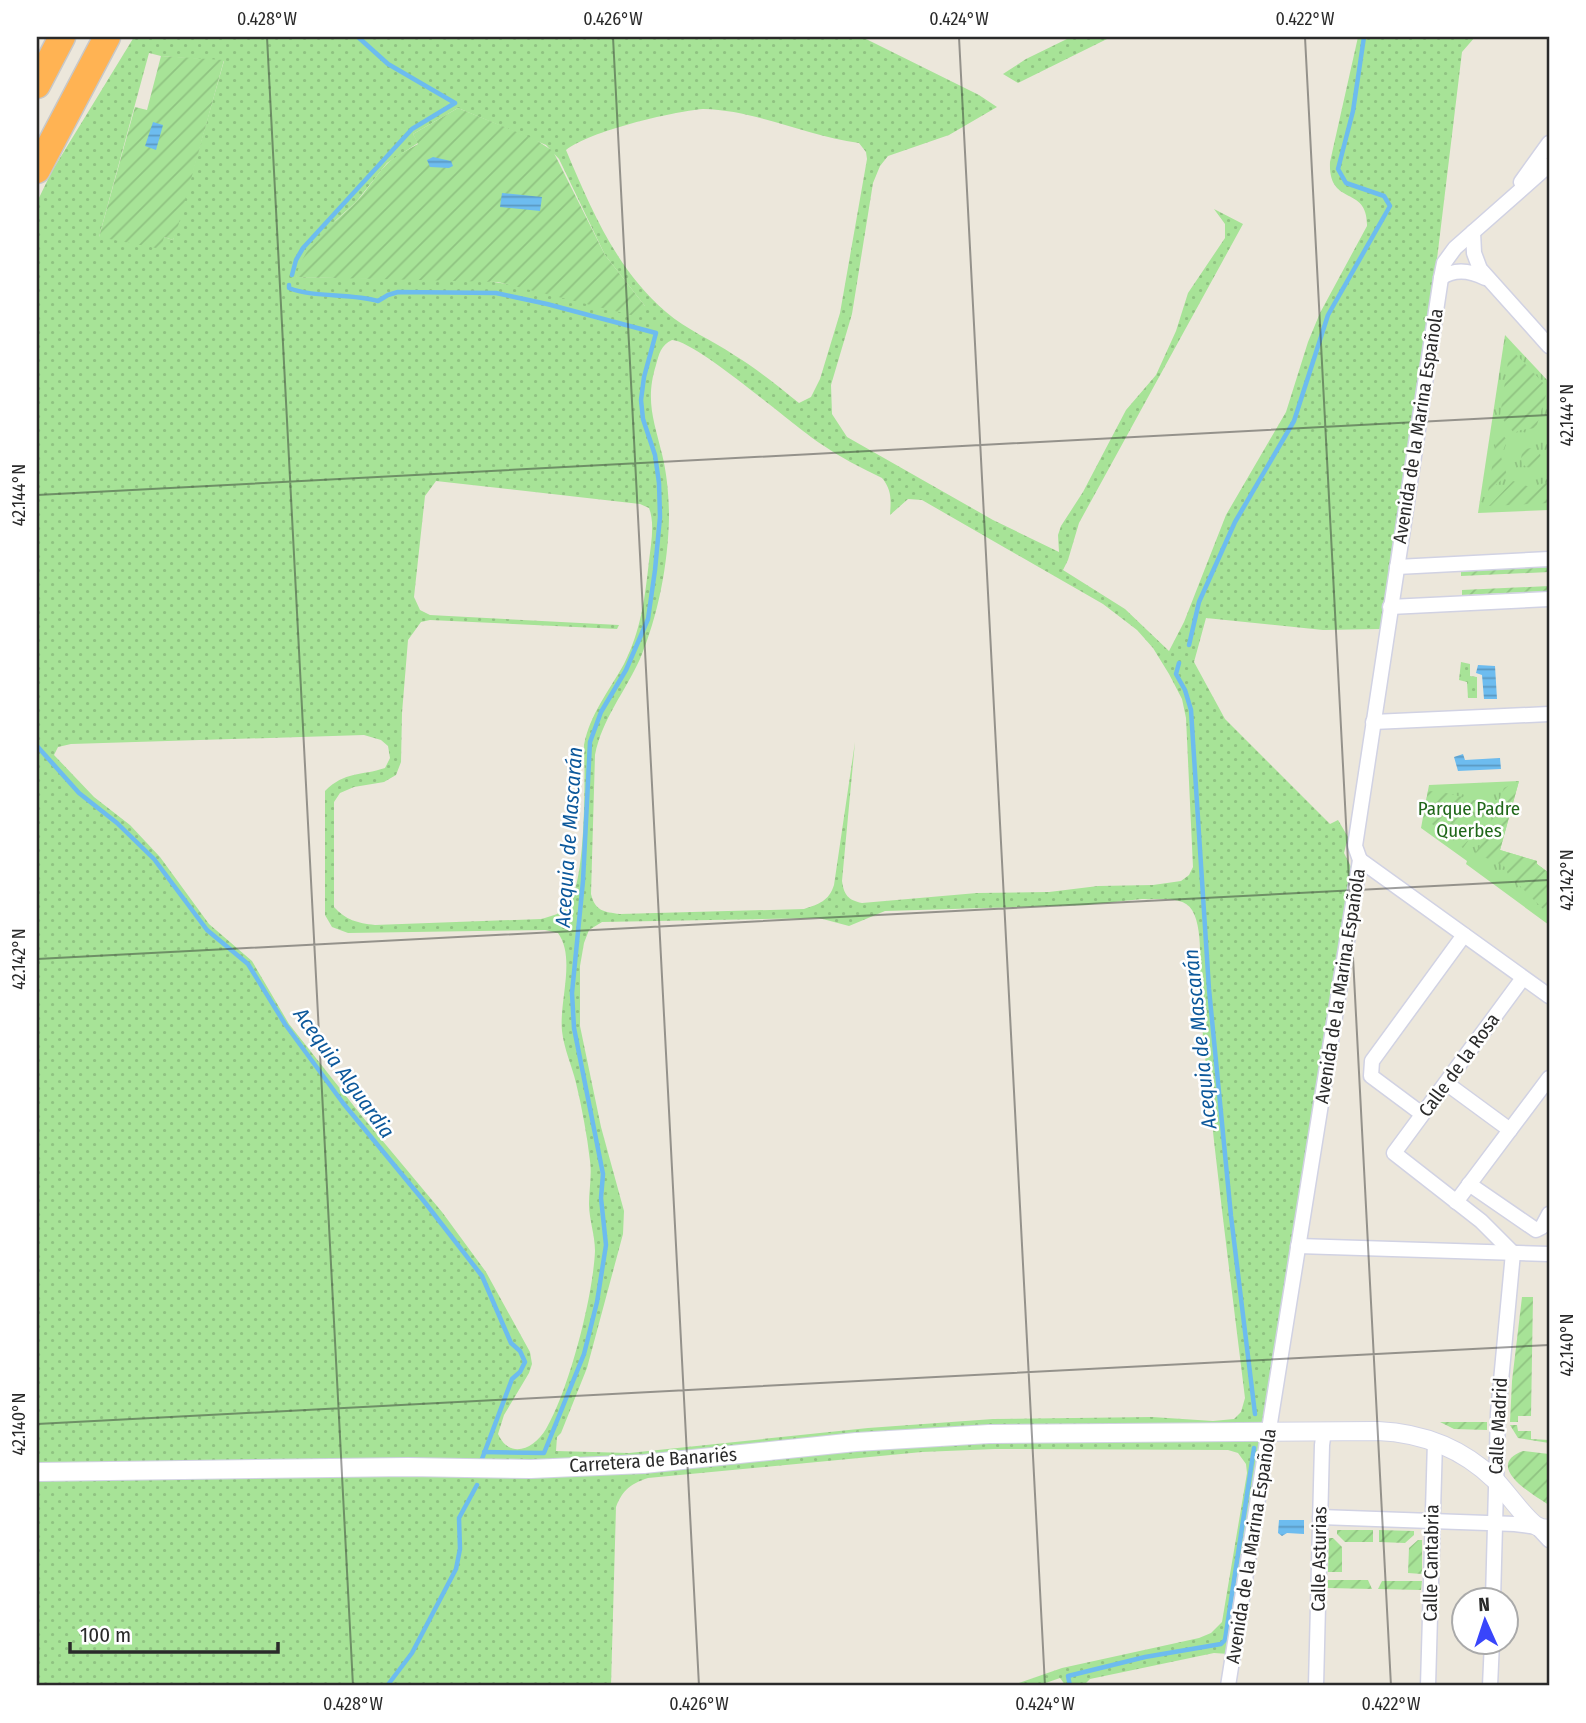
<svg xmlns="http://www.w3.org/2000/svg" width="1586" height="1723" viewBox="0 0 1586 1723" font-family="'Fira Sans Condensed',sans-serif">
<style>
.grass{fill:url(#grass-dots);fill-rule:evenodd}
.park{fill:url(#park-tufts)}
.garden{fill:url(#garden-furrows)}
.water{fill:url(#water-rules)}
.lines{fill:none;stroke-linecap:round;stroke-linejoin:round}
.stream{stroke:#6dbcef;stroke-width:4.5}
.minor-casing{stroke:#d1d2e3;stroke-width:17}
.tertiary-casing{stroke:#d1d2e3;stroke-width:20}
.motorway-casing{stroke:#c8c8c8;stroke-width:29}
.minor{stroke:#fff;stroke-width:14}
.tertiary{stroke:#fff;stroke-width:18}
.motorway{stroke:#ffb353;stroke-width:26}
.ticks{fill:none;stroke:#2a2a2a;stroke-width:2;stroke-opacity:0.45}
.labels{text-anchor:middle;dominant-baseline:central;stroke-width:5;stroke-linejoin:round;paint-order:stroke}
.street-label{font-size:19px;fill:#2a2a2a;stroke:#fff}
.park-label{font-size:19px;fill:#1f6719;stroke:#fff}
.water-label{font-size:21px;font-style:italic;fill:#0c589b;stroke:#fff}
.neatline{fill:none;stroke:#2a2a2a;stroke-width:2.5}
.ticks-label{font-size:18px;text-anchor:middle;fill:#2a2a2a}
</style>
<defs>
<pattern id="grass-dots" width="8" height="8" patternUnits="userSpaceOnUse" patternTransform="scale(1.75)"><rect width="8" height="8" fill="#a7e397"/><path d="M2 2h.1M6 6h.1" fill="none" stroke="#90c382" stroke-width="1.8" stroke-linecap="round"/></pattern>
<pattern id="park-tufts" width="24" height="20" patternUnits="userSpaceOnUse" patternTransform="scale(1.75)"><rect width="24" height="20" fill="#a7e397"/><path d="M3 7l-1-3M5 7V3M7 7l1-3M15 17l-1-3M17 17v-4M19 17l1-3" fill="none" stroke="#90c382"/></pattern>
<pattern id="garden-furrows" width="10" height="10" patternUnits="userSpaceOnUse" patternTransform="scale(1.75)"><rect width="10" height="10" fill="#a7e397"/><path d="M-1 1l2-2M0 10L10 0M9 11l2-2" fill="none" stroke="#90c382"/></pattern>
<pattern id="water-rules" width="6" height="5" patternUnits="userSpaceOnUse" patternTransform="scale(1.75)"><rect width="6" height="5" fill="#6dbcef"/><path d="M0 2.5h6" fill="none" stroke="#5a99c2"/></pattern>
</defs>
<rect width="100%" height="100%" fill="#ece7db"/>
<g class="grass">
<path d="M 134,37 L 862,37 L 979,95 L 997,107 L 949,135 L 888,156 L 880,166 L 873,183 L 852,314 L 831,385 L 832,414 L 847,437 L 993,520 L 1059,552 L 1058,535 L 1061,526 L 1083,492 L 1126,410 L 1156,375 L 1176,331 L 1188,293 L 1225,238 L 1225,224 L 1214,209 L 1243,224 L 1079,523 L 1068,560 L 1063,570 L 1125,609 L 1169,651 L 1184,622 L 1226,515 L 1286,412 L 1308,342 L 1320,313 L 1367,226 C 1368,184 1328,208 1330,162 L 1358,37 L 1475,37 L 1462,52 L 1437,259 L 1381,629 L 1323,630 L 1206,618 L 1194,662 L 1225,719 L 1330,824 L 1338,820 L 1348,837 L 1344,853 L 1352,869 L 1337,977 L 1306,1151 L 1295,1245 L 1229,1654 L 1214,1653 L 1090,1679 L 1083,1686 L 1066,1686 L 1060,1678 L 1037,1686 L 1010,1686 L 1062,1668 L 1199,1638 L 1211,1633 L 1222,1622 L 1247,1473 L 1246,1464 L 1238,1453 L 1228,1450 L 995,1449 L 922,1452 L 648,1478 C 631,1484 623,1489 616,1507 L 611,1686 L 37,1686 L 37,202 L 52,171 ZM 149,53 L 161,56 L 224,61 L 173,240 L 164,237 L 99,237 ZM 458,108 L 546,145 L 559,159 L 605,255 L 645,306 L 481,280 L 296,277 L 336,220 L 356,202 L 387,163 L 418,143 L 413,134 ZM 703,109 C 756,110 806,136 859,143 L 866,152 L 867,159 L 840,313 L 820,379 L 811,397 L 799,403 C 778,386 757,369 734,355 C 712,340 687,330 666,312 C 616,269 591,209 566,150 C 590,131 671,112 703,109 ZM 672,340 C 697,341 793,426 821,444 C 840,457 861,468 882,478 C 892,490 891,500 890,515 L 908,499 L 922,500 L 1103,604 L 1137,630 L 1153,648 L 1169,674 L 1182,699 L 1186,718 L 1193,867 L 1189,875 L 1181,881 L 1153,885 L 1098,886 L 1049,892 L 977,893 L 862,903 C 848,900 844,895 842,881 L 855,742 L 834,885 C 829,901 819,904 804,909 L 620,914 C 604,912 595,911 591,894 L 595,755 C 602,719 625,692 640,659 C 658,616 668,565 669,518 C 669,497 667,474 662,454 C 654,421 645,400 656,365 C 659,354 661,345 672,340 ZM 436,481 L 640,504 L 649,508 C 655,523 651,544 649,561 C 645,597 641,631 624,664 C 609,691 590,714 584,745 C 585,779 586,879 569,904 C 563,914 551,916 541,919 L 375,925 C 357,923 346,920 334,907 L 334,802 L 340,793 L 354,787 L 384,782 L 396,775 L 401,762 L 402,713 L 408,640 L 421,622 L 430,620 L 617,629 L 619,625 L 430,615 L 420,610 L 414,597 L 425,496 ZM 364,735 L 381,740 L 388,746 L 390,758 L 385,768 C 361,776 345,771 325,791 L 325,915 L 332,927 L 348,933 L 545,930 L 558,933 C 576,958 559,1001 562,1031 C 564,1049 572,1066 576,1083 C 582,1108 587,1135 590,1161 C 592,1175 589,1190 589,1204 C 589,1219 595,1235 595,1251 C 593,1297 569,1390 546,1429 C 534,1449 510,1460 498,1434 L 504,1415 L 529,1373 L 532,1364 L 530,1352 L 486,1272 L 442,1212 L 361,1115 L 289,1024 L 252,961 L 209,924 L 160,857 L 130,825 L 94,797 L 54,755 L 58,747 L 71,744 ZM 1142,899 C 1158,900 1183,895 1192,910 C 1205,931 1198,979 1200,1005 C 1212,1136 1229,1267 1245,1398 L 1241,1412 L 1234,1419 L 1213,1421 L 1152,1417 L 993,1419 L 868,1428 L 629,1453 L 556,1451 L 557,1437 L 561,1433 L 587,1368 L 623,1234 L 624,1211 L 601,1127 L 580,1026 L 580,966 L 584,943 L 589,930 L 602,922 L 819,918 L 849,926 L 885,911 L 1085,905 Z"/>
<path d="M 1071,37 L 1111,37 L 1018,83 L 1003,74 L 1026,59 Z"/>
<path d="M 1461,662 L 1470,664 L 1470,676 L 1477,677 L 1477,698 L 1468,698 L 1467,682 L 1459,680 Z"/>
</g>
<g class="park">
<path d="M 1505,335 L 1549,382 L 1549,510 L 1478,513 Z"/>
<path d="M 1519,781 L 1500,850 L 1537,861 L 1537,864 L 1549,873 L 1549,925 L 1466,864 L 1467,861 L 1421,828 L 1429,785 Z"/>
</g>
<g class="garden">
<path d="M 161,56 L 224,60 L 177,230 L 173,240 L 164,237 L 161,249 L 99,237 L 135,107 L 147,110 Z"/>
<path d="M 458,108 L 536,140 L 553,151 L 605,255 L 645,306 L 639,317 L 498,282 L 296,277 C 304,243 332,226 356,202 C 367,191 375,176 386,165 C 394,156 408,150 418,144 L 413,134 Z"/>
<path d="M 1510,348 L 1548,388 L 1536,428 L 1521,430 L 1514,433 L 1500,416 Z"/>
<path d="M 1498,429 L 1507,440 L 1501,457 L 1507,475 L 1488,492 Z"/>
<circle cx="1531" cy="458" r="10"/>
<path d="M 1513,481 L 1530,487 L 1548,482 L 1549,503 L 1489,506 Z"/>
<path d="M 1549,567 L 1549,572 L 1461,576 L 1461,571 Z"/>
<path d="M 1549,586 L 1549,591 L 1462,595 L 1462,590 Z"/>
<path d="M 1519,781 L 1500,850 L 1537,861 L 1537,864 L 1549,873 L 1549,915 L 1508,874 L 1504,866 L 1475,853 L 1489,833 L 1492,816 L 1504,788 Z"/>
<path d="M 1428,791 L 1442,792 L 1482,802 L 1480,808 L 1475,806 L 1468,822 L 1458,818 L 1455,821 L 1468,841 L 1463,848 L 1423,817 Z"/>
<path d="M 1522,1297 L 1533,1297 L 1531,1416 L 1518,1416 L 1518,1422 L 1510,1422 L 1512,1381 Z"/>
<path d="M 1440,1422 L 1487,1422 L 1487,1430 L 1454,1429 Z"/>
<path d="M 1510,1425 L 1517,1425 L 1518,1431 L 1531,1431 L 1531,1439 L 1549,1440 L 1549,1443 L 1518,1438 Z"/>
<path d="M 1523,1451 L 1549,1454 L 1549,1505 C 1533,1495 1483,1466 1523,1451 Z"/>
<path d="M 1337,1530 L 1373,1530 L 1373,1542 L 1345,1542 L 1337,1534 Z"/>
<path d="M 1379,1530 L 1414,1531 L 1414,1535 L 1405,1543 L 1379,1542 Z"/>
<path d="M 1329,1538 L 1333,1538 L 1342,1547 L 1342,1572 L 1328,1572 Z"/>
<path d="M 1418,1540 L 1422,1540 L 1422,1574 L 1408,1573 L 1409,1548 Z"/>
<path d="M 1328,1580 L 1368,1580 L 1372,1589 L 1328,1588 Z"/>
<path d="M 1382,1581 L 1422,1581 L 1421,1590 L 1378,1589 Z"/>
</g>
<g class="water">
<path d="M 153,122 L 163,125 L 156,150 L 145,146 Z"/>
<path d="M 433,157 L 451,161 L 453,166 L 449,168 L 430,167 L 427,160 Z"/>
<path d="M 502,193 L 542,197 L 540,211 L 500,207 Z"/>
<path d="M 1478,665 L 1495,666 L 1497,699 L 1484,699 L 1482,675 L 1476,673 Z"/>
<path d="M 1463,754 L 1465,760 L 1500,758 L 1501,769 L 1458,771 L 1454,757 Z"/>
<path d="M 1279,1520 L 1304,1520 L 1304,1534 L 1287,1533 L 1282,1536 L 1278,1533 Z"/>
</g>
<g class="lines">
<g class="stream">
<path d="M 292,275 L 296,260 L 303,248 L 412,129 L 455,103 L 388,64 L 358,37"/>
<path d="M 289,285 L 289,288 C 314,298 350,293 378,301 L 388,295 L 398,292 L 496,293 L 547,304 L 656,333 L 644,377 L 641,400 L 643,419 L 655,455 L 659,483 L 660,517 L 655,570 L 648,619 L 626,670 L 601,712 L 590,742 L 583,881 L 572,993 L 574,1028 L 603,1174 L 601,1198 L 606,1245 L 597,1302 L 584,1354 L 544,1453 L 484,1452"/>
<path d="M 1189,645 L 1199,602 L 1235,522 L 1294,421 L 1328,315 L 1390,206 L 1384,196 L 1346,183 L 1338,169 L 1353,111 L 1364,37"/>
<path d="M 1179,663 L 1176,674 L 1185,690 L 1191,710 L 1209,989 L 1231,1216 L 1255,1414"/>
<path d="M 37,746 L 79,793 L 117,823 L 154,859 L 207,930 L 248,964 L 285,1024 L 343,1103 L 423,1200 L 482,1276 L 511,1343 L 520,1351 L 525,1362 L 520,1372 L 512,1379 L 482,1459"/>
<path d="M 387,1686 L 412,1653 L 456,1569 L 460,1549 L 459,1518 L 477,1485"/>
<path d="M 1070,1686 L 1068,1676 L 1145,1657 L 1221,1644 L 1225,1640 L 1254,1448"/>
</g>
<g class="minor-casing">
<g id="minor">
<path d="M 1521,182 L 1549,143"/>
<path d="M 1473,232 L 1474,253 L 1480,269 L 1549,346"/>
<path d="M 1441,278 C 1455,268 1471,271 1485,278"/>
<path d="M 1397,567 L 1549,559"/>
<path d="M 1390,607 L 1549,599"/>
<path d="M 1373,722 L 1549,714"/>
<path d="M 1360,860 L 1549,996"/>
<path d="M 1446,1083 L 1510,1130"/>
<path d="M 1422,1114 L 1371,1076 L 1372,1061 L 1464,935"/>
<path d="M 1469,1184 L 1536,1230 L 1542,1227 L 1549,1214"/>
<path d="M 1456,1202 L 1549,1078"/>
<path d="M 1298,1246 L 1549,1254"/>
<path d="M 1320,1517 L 1515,1524 L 1537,1527 L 1549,1540"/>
<path d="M 1493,1600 L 1498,1413 L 1513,1253 L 1481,1221 L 1394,1153 L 1523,978"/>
<path d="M 1228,1686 L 1360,860 L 1355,846 L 1441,278 L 1444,263 L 1455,248 L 1549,165"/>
<path d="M 1316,1686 L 1322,1445 L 1324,1431"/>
<path d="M 1428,1686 L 1435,1441"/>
<path d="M 1490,1686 L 1492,1642"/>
</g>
</g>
<g class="tertiary-casing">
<path id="tertiary" d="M 37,1472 L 408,1467 L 531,1469 L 644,1464 L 856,1442 L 989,1434 L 1378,1431 C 1423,1433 1462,1448 1495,1480 C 1505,1490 1528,1523 1539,1527 C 1542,1529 1546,1528 1549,1529"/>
</g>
<g class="motorway-casing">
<g id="motorway">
<path d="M 37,85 L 62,37"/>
<path d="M 37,170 L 107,37"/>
</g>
</g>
<use href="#minor" class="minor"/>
<use href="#tertiary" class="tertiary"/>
<use href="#motorway" class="motorway"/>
</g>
<path class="ticks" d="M 267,37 L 353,1686M 613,37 L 699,1686M 959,37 L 1045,1686M 1305,37 L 1391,1686M 37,495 L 1549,415M 37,959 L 1549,880M 37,1424 L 1549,1345"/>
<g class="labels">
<g class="street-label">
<text transform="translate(1418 426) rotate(-81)">Avenida de la Marina Española</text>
<text transform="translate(1340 986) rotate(-81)">Avenida de la Marina Española</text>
<text transform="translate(1459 1065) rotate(-54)">Calle de la Rosa</text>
<text transform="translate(1498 1426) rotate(-87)">Calle Madrid</text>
<text transform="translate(653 1460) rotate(-4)">Carretera de Banariés</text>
<text transform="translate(1251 1546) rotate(-81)">Avenida de la Marina Española</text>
<text transform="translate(1319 1559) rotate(-89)">Calle Asturias</text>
<text transform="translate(1431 1563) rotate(-89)">Calle Cantabria</text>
</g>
<g class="park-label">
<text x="1469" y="808">Parque Padre<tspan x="1469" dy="22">Querbes</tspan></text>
</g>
<g class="water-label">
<text transform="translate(569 837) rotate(-86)">Acequia de Mascarán</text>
<text transform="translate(1200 1039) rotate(-96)">Acequia de Mascarán</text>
<text transform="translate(344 1073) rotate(54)">Acequia Alguardia</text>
</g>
</g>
<rect width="1586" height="1723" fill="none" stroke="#ffffff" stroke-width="77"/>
<g transform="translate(1485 1621) rotate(357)"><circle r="33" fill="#ffffff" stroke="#aaaaaa" stroke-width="2"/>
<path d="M0-5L12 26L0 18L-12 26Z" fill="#3945fb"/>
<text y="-10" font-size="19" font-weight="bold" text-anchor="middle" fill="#2a2a2a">N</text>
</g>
<path d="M70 1642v10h208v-10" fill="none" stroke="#2a2a2a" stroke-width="3.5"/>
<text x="80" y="1642" font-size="21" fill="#2a2a2a" stroke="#ffffff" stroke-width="5" paint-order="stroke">100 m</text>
<rect x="38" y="38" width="1510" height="1646" class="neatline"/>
<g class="ticks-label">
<text x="267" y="25">0.428°W</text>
<text x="613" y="25">0.426°W</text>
<text x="959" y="25">0.424°W</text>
<text x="1305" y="25">0.422°W</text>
<text transform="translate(1567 415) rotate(-90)" y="6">42.144°N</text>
<text transform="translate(19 495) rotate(-90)" y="6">42.144°N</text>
<text transform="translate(1567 880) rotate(-90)" y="6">42.142°N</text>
<text transform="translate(19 959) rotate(-90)" y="6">42.142°N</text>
<text transform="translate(1567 1345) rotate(-90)" y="6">42.140°N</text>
<text transform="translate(19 1424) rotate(-90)" y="6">42.140°N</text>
<text x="353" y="1710">0.428°W</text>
<text x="699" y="1710">0.426°W</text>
<text x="1045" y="1710">0.424°W</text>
<text x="1391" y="1710">0.422°W</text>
</g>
</svg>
